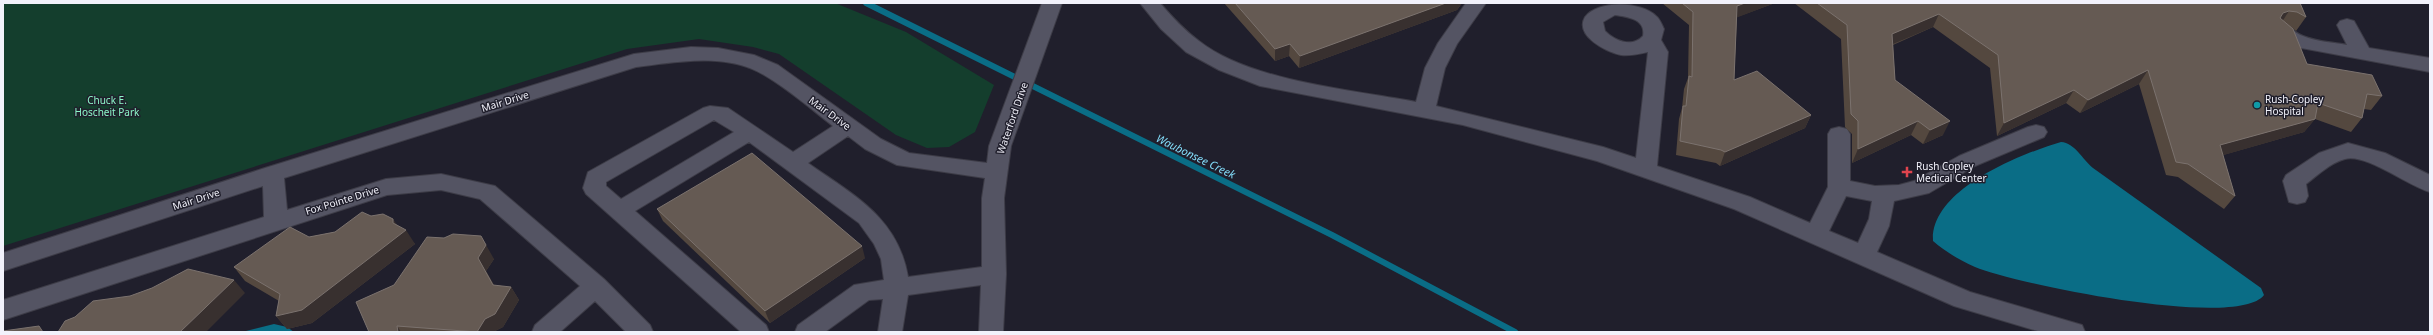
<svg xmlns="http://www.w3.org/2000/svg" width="2433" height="335" viewBox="0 0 2433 335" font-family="'Noto Sans',sans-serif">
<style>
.green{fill:#143e2d}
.water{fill:#0a6d86}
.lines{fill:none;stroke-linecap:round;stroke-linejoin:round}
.stream{stroke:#0a6d86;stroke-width:6}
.minor-casing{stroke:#3d3c47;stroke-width:2}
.minor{fill:#545463;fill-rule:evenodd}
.wall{fill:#54483f}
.shaded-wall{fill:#38302f}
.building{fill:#655a53;stroke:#7b726e}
.culture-dot{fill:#0f9aa8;stroke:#201f2c;stroke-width:1.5}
.health-dot{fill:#e0444e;stroke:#201f2c;stroke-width:1.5}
.labels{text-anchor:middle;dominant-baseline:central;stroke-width:3;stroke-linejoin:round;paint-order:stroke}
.poi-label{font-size:10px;fill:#f2f2fb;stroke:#201f2c;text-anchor:start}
.park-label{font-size:10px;fill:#8bf5c8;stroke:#201f2c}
.street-label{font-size:10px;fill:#f2f2fb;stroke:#201f2c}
.water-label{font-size:11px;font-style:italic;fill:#84defb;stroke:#201f2c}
</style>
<rect width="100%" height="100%" fill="#201f2c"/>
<path class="green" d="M 3,3 L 835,3 L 906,32 L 994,85 L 975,132 L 949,147 L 927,148 L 896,135 L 779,54 L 753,47 L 699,39 L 627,49 L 3,246 Z"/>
<g class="water">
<path d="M 2061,142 C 2075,143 2082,159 2093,168 L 2261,288 L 2264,295 C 2238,330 2016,284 1975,267 C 1959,260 1946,252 1933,241 C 1930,190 2020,154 2061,142 Z"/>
<path d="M 274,324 L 287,327 L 294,332 L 242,332 Z"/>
</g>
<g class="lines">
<path class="stream" d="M 866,3 L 1332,235 L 1515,332"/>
<g class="minor-casing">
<g id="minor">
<path d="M 1042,3 L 1062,3 L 1011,146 L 1004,198 L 1006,274 L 1003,332 L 979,332 L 981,285 L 908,295 L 902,332 L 878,332 L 883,299 L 869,300 L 825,332 L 795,332 L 798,325 L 854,285 L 884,280 L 881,259 L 874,244 L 859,223 L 749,142 L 635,211 L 766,325 L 769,332 L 741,332 L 586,194 L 583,188 L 588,172 L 703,108 L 710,106 L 728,108 L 793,152 L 833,126 C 811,109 788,89 764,75 C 726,52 677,62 636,67 L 284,178 L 287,210 L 386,179 L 441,174 L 495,186 L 604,279 L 650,325 L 653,332 L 626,332 L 595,301 L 560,332 L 532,332 L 535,325 L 580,286 L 480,199 L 441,190 L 387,195 L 3,320 L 3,300 L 264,217 L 263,186 L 3,271 L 3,253 L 265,168 L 634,54 L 691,47 L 718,48 L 754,55 L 778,65 L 881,139 L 909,153 L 987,163 L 989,146 ZM 714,120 L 734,132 L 621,199 L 606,186 L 606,182 ZM 848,136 L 865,149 L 897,165 L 985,178 L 982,198 L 982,267 L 908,277 C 898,217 853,195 808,163 Z"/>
<path d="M 1140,3 L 1160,3 C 1172,17 1184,30 1199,41 C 1249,81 1353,90 1416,102 L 1425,68 L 1438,43 L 1466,3 L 1486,3 L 1457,44 L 1445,68 L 1436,106 L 1603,147 L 1636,158 L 1648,52 C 1639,54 1631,56 1621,55 C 1607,52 1574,36 1585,17 C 1598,0 1641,1 1656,16 C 1660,19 1662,25 1664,29 L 1661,40 L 1668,52 L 1657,166 L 1750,197 L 1810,223 L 1828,187 L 1828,134 L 1831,129 L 1839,127 L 1847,129 L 1850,134 L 1850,181 L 1875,186 L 1899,185 L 1914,181 L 1959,156 L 2028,127 L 2036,125 L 2044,127 L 2047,132 L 2044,137 L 1975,166 L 1929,193 L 1894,201 L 1889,226 L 1877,252 L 1970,292 L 2082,325 L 2085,332 L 2041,332 L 1954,306 L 1734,209 L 1597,161 L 1463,125 L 1260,86 L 1219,70 L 1186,52 L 1161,29 ZM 1615,15 C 1628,17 1646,19 1643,36 C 1632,48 1615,41 1605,31 L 1603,22 ZM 1846,196 L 1872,201 L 1869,219 L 1858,243 L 1829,231 Z"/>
<path d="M 2347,19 L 2354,21 L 2369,48 L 2430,58 L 2430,72 L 2296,47 L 2289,46 L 2272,31 L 2275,27 C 2289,23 2292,32 2303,36 C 2317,42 2333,42 2347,45 L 2337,25 L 2340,21 Z"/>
<path d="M 2348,143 L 2385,153 L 2430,175 L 2430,192 C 2408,186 2366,153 2345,159 C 2330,163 2318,175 2306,184 L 2308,196 L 2305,202 L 2297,204 L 2289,202 L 2283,181 L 2286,175 L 2319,153 Z"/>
</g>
</g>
<use href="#minor" class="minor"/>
</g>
<g class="wall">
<path d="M 1224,3 L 1462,3 L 1457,10 L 1299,68 L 1289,56 L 1275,61 Z"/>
<path d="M 1662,3 L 1775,3 L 1737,17 L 1734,80 L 1811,115 L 1805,128 L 1720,166 L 1716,163 L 1676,155 L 1679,119 L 1682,108 L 1684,89 L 1688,78 L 1689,25 Z"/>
<path d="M 1794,3 L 2300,3 L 2306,17 L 2296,31 L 2291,27 L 2307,64 L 2382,96 L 2371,110 L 2364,109 L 2362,118 L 2351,132 L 2315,119 L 2304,132 L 2223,155 L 2235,196 L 2224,209 L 2178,177 L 2166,175 L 2139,84 L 2080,113 L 2066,103 L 1997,136 L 1990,68 L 1933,27 L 1893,45 L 1895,80 L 1943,135 L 1923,144 L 1911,135 L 1852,163 L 1852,134 L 1845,127 L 1841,39 Z"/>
<path d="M 657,209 L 865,258 L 770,323 L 663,221 Z"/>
<path d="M 371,216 L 398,226 L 415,244 L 312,323 L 287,329 L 276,316 L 279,301 L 245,281 L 234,267 L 309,237 L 335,232 Z"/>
<path d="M 444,238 L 494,259 L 486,271 L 494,285 L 511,287 L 519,300 L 503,327 L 493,332 L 369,332 L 394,285 Z"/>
</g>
<g class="shaded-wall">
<path d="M 1446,3 L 1462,3 L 1457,10 L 1299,68 L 1300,56 Z"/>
<path d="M 1745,3 L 1775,3 L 1733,19 L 1737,6 Z"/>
<path d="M 2289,11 L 2280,25 L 2274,26 L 2283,13 Z"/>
<path d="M 1939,14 L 1933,27 L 1886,47 L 1892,34 Z"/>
<path d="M 1290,44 L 1289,56 L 1275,61 L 1275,49 Z"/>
<path d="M 2148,70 L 2139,84 L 2080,113 L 2088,100 Z"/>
<path d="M 2074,90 L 2066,103 L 1997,136 L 2004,123 Z"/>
<path d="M 1811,115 L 1805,128 L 1720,166 L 1725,152 Z"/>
<path d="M 2315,119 L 2304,132 L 2210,159 L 2220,145 Z"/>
<path d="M 1918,121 L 1911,135 L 1852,163 L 1858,149 Z"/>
<path d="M 1950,121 L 1943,135 L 1923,144 L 1930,130 Z"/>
<path d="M 393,219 L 402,232 L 406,230 L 415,244 L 312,323 L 287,329 L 276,316 L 393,223 Z"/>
<path d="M 481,236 L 494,259 L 486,271 L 501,299 L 478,258 Z"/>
<path d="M 862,246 L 865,258 L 770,323 L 765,311 Z"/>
<path d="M 234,280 L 245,293 L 206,332 L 180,332 Z"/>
<path d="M 511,287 L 519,300 L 503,327 L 493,332 L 477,332 L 485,319 Z"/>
<path d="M 397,326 L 401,332 L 398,332 Z"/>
</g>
<g class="building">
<path d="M 1235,3 L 1446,3 L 1300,56 L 1290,44 L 1275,49 Z"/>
<path d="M 1682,3 L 1745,3 L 1737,6 L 1734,80 L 1757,71 L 1811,115 L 1725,152 L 1721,150 L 1680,141 L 1683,106 L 1686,106 L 1689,76 L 1692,77 L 1693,12 Z"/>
<path d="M 1817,3 L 2300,3 L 2306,17 L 2297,12 L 2289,11 L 2283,13 L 2280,18 L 2293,29 L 2307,64 L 2372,75 L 2382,96 L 2367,94 L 2362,118 L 2318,103 L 2315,119 L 2220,145 L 2235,196 L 2188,164 L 2176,162 L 2148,70 L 2088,100 L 2074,90 L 2004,123 L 1998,55 L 1939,14 L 1892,34 L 1895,80 L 1950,121 L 1930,130 L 1918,121 L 1858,149 L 1858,121 L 1851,114 L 1847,25 Z"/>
<path d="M 752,153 L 862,246 L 765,311 L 657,209 Z"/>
<path d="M 362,212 L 371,216 L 383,214 L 393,219 L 393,223 L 406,230 L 302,310 L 276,316 L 280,294 L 234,267 L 290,227 L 309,237 L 335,232 Z"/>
<path d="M 453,234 L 481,236 L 486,245 L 478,258 L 493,285 L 511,287 L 495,314 L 485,319 L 477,332 L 397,326 L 398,332 L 369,332 L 356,302 L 394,285 L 427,237 L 444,238 Z"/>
<path d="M 188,269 L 234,280 L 180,332 L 58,332 L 65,321 L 75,317 L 93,301 L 130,296 L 152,288 Z"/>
<path d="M 39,326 L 43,332 L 3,332 L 3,331 Z"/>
</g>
<circle class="culture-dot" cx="2257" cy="105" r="4"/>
<path class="health-dot" d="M1905 166h4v4h4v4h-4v4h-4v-4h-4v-4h4z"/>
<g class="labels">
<g class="poi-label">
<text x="2265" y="99">Rush-Copley<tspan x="2265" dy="12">Hospital</tspan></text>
<text x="1916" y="166">Rush Copley<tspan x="1916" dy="12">Medical Center</tspan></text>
</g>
<g class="park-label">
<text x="107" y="100">Chuck E.<tspan x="107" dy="12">Hoscheit Park</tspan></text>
</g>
<g class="street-label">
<text transform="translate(505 101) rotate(-17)">Mair Drive</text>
<text transform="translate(830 113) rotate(36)">Mair Drive</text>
<text transform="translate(1012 118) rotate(-71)">Waterford Drive</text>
<text transform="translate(196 199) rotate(-18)">Mair Drive</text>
<text transform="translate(342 200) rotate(-17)">Fox Pointe Drive</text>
</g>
<g class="water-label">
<text transform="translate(1196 156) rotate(26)">Waubonsee Creek</text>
</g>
</g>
<rect width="2433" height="335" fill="none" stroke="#f2f2fb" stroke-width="8"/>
</svg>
